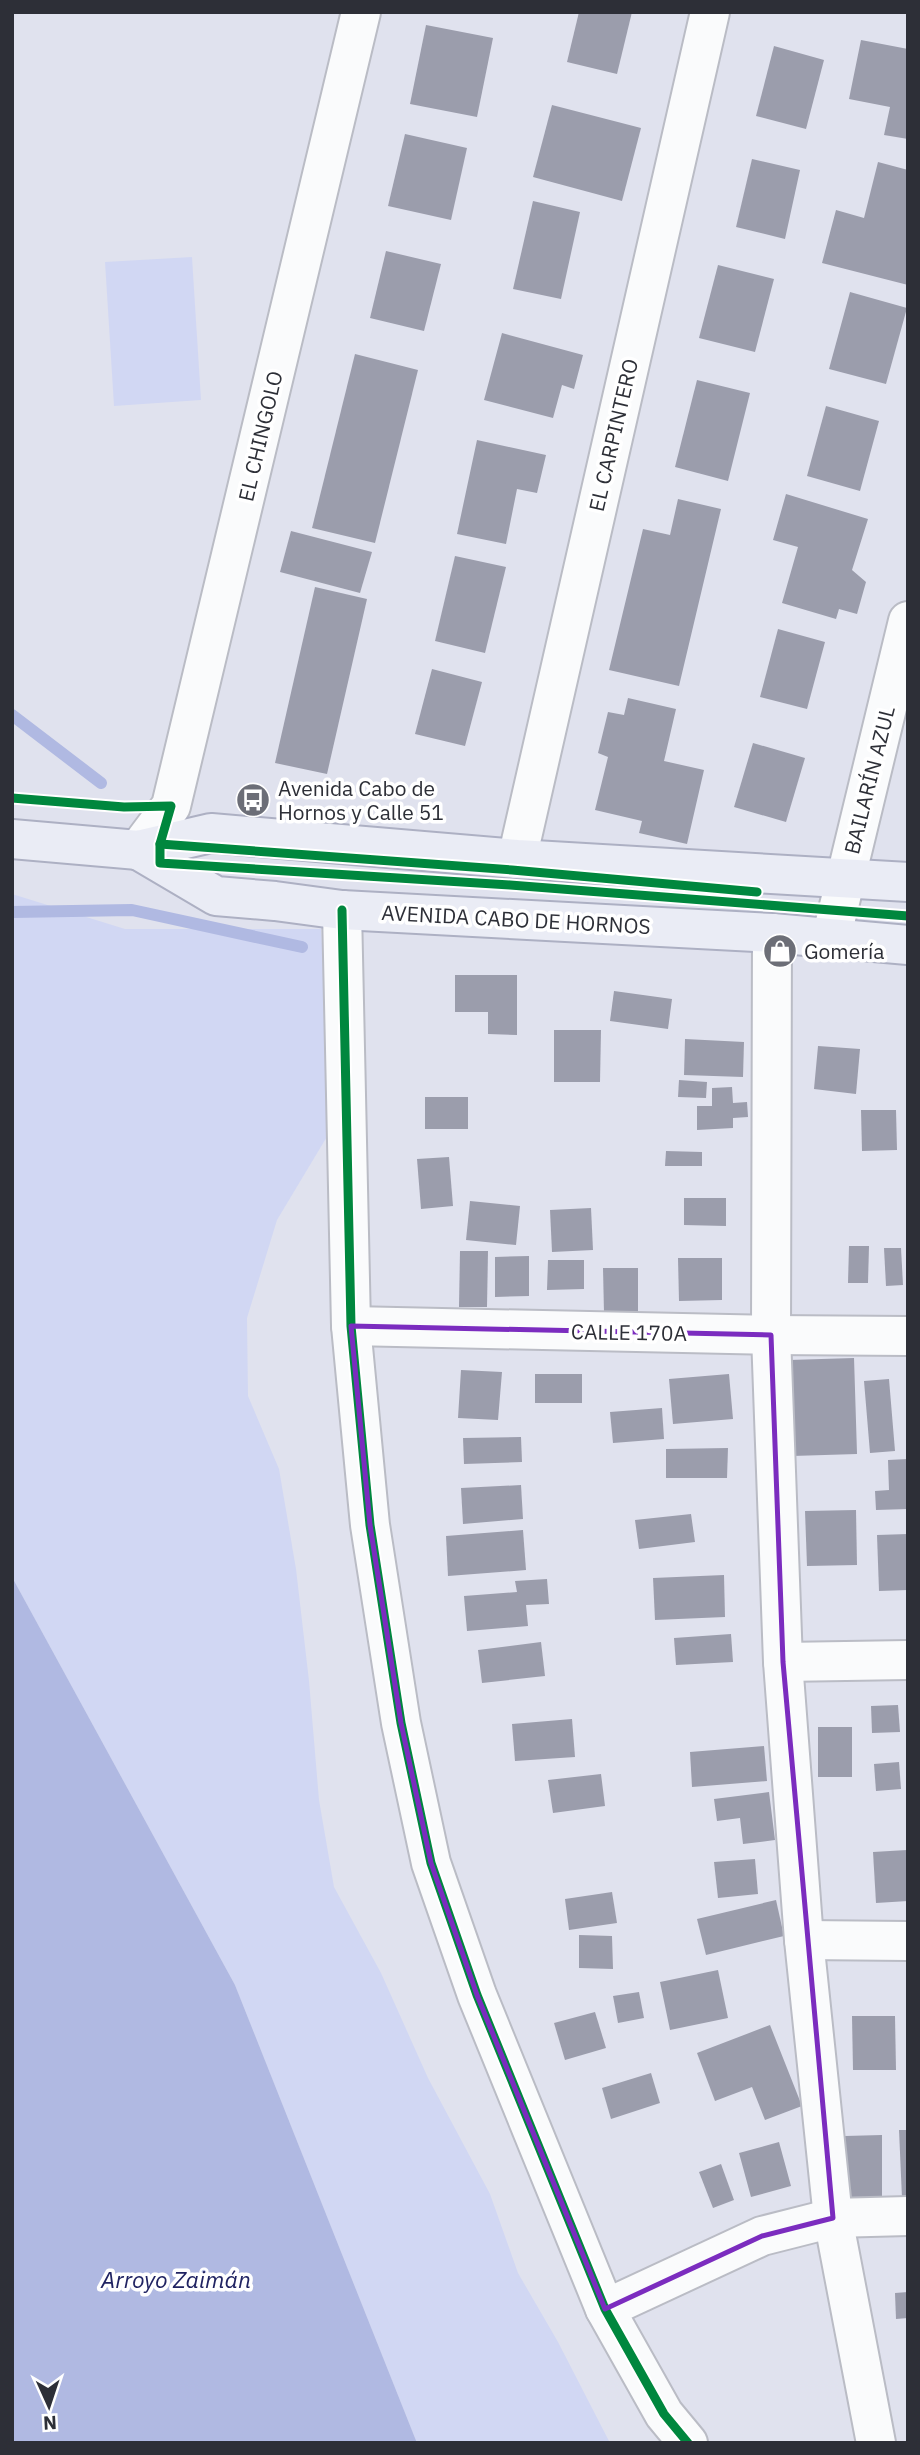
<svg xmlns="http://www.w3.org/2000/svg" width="920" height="2455" viewBox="0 0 920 2455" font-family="'IBM Plex Sans',sans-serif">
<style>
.green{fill:#d1d7f3}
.water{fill:#b0b9e2}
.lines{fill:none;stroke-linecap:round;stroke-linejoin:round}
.stream{stroke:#b0b9e2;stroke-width:12}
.building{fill:#9b9dac}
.minor-casing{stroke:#babcc5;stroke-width:42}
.major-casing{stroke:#adb0c3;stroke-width:42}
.minor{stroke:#fafbfc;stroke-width:38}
.major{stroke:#eaecf5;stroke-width:38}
.cycleway-casing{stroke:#fff;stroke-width:13}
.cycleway{stroke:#00873e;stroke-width:9}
.marked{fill:none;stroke:#7b2cbf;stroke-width:5;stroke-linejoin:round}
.labels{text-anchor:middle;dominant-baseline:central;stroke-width:7;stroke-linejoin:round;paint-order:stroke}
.street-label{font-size:21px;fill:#2d2f37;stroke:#fff}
.poi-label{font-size:21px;fill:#2d2f37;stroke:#fff;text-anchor:start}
.water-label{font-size:23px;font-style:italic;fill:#202362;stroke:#fff}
</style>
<rect width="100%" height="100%" fill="#e0e2ee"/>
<g class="green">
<path d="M 192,257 L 201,400 L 114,406 L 105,262 Z"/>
<path d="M 12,894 L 125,929 L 321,929 L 334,1125 L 277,1220 L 247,1318 L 248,1396 L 279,1469 L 296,1569 L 309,1681 L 319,1800 L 334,1887 L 381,1973 L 428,2078 L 490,2194 L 518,2273 L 558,2342 L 610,2443 L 417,2443 L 235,1985 L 12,1577 Z"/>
</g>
<path class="water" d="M 12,1577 L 235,1985 L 417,2443 L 12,2443 Z"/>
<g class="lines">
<g class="stream">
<path d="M 12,715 L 101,783"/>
<path d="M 12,912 L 132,910 L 302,947"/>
</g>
</g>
<g class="building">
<path d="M 579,12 L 632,12 L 617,74 L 567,62 Z"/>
<path d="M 426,25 L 493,38 L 477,117 L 410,104 Z"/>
<path d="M 861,40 L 908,49 L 908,139 L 884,135 L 890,107 L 849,99 Z"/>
<path d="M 774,46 L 824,60 L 806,129 L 756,116 Z"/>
<path d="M 552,105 L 641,128 L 622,201 L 533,177 Z"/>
<path d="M 405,134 L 467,148 L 451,220 L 388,206 Z"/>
<path d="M 752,159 L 800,170 L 785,239 L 736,227 Z"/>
<path d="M 878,162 L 908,170 L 908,285 L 822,263 L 836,210 L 864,218 Z"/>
<path d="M 533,201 L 580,212 L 561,299 L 513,289 Z"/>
<path d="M 386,251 L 441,264 L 424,331 L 370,318 Z"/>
<path d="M 718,265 L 774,279 L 755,352 L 699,338 Z"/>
<path d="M 850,292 L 907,308 L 886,384 L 829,369 Z"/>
<path d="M 502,333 L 583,355 L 574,389 L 562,385 L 553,418 L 484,400 Z"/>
<path d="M 355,354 L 418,370 L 375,543 L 312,528 Z"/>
<path d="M 697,380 L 750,393 L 728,481 L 675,467 Z"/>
<path d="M 826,406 L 879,421 L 860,491 L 807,476 Z"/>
<path d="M 477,440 L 546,455 L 537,493 L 517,489 L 506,544 L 457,534 Z"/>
<path d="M 786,494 L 868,519 L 852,570 L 866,582 L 857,614 L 839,609 L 836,619 L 782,603 L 798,547 L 773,540 Z"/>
<path d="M 678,499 L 721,509 L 679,686 L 609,670 L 643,529 L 670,535 Z"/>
<path d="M 291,531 L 372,552 L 360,593 L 280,572 Z"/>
<path d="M 455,556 L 506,567 L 485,653 L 435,641 Z"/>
<path d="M 315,587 L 367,599 L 327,774 L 275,763 Z"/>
<path d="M 778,629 L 825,642 L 807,709 L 760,697 Z"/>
<path d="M 432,669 L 482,682 L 465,746 L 415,734 Z"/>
<path d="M 628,698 L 676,709 L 664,761 L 704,770 L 687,844 L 639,833 L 642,821 L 595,810 L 608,757 L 598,753 L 608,712 L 624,715 Z"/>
<path d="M 753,743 L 805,758 L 786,822 L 734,807 Z"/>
<path d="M 455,975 L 517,975 L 517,1035 L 488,1034 L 488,1012 L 455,1012 Z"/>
<path d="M 614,991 L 672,999 L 668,1029 L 610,1021 Z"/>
<path d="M 554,1030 L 601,1030 L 600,1082 L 554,1082 Z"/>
<path d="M 685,1039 L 744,1042 L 743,1077 L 684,1075 Z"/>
<path d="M 818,1046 L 860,1049 L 856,1094 L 814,1089 Z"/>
<path d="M 679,1080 L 707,1082 L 706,1098 L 678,1097 Z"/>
<path d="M 732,1087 L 733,1103 L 747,1102 L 748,1117 L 733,1118 L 733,1128 L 697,1130 L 697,1106 L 712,1106 L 712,1088 Z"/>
<rect x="425" y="1097" width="43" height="32"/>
<path d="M 861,1110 L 896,1110 L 897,1150 L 862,1151 Z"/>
<path d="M 666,1151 L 702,1152 L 702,1166 L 665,1166 Z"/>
<path d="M 449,1157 L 453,1206 L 421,1209 L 417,1159 Z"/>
<path d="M 684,1198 L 726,1198 L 726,1226 L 684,1225 Z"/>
<path d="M 470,1201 L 520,1206 L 516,1245 L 466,1240 Z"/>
<path d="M 591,1208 L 593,1250 L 552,1252 L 550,1210 Z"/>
<path d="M 849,1246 L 869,1246 L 868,1283 L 848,1283 Z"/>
<path d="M 884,1248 L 901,1248 L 903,1285 L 886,1286 Z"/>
<path d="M 460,1251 L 488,1251 L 487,1307 L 459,1307 Z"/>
<path d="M 529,1256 L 529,1296 L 495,1297 L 495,1257 Z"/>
<path d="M 678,1258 L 722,1258 L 722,1300 L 679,1301 Z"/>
<path d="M 548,1260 L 584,1260 L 584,1289 L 547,1290 Z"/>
<path d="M 603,1268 L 638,1268 L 638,1313 L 604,1313 Z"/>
<path d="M 854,1358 L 857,1454 L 792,1456 L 789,1360 Z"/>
<path d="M 461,1370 L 502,1372 L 498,1420 L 458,1418 Z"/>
<rect x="535" y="1374" width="47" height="29"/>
<path d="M 729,1374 L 733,1419 L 673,1424 L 669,1379 Z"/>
<path d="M 889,1379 L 895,1451 L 870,1453 L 864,1381 Z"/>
<path d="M 662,1408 L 664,1439 L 613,1443 L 610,1412 Z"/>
<path d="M 521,1437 L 522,1462 L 464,1464 L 463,1438 Z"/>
<path d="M 728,1448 L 727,1478 L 666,1478 L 666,1449 Z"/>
<path d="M 908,1459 L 908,1509 L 876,1510 L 875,1491 L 889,1490 L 888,1460 Z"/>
<path d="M 521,1485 L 523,1519 L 463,1524 L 461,1488 Z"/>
<path d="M 856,1510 L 857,1565 L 807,1566 L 805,1511 Z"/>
<path d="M 691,1514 L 695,1542 L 639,1549 L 635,1520 Z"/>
<path d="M 523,1530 L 526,1570 L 448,1576 L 446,1536 Z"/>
<path d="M 908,1534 L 908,1590 L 879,1591 L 877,1535 Z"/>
<path d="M 724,1575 L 725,1617 L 655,1620 L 653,1578 Z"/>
<path d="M 547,1579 L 549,1604 L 526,1605 L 528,1626 L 467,1631 L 464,1596 L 517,1592 L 515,1581 Z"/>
<path d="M 731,1634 L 733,1662 L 676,1665 L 674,1638 Z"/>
<path d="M 541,1642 L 545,1676 L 482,1683 L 478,1650 Z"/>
<path d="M 898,1705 L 900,1732 L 872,1733 L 871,1706 Z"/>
<path d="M 572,1719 L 575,1757 L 515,1761 L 512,1724 Z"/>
<rect x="818" y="1727" width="34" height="50"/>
<path d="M 764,1746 L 767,1781 L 692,1787 L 690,1752 Z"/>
<path d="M 899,1762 L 901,1789 L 876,1791 L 874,1764 Z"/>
<path d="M 601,1774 L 605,1806 L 553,1813 L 548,1780 Z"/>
<path d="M 769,1792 L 775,1840 L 743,1844 L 740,1818 L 717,1821 L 714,1799 Z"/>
<path d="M 907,1850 L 908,1901 L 876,1903 L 873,1852 Z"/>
<path d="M 755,1859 L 758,1894 L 718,1898 L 714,1862 Z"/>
<path d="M 612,1892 L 617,1923 L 569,1930 L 565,1899 Z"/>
<path d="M 776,1900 L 784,1936 L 706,1955 L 697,1919 Z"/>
<path d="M 579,1935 L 612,1936 L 613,1969 L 579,1968 Z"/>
<path d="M 718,1970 L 728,2018 L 670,2030 L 660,1982 Z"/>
<path d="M 639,1992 L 644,2018 L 618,2023 L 613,1996 Z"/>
<path d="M 595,2012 L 606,2048 L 565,2060 L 554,2023 Z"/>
<path d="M 852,2016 L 895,2016 L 896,2070 L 853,2070 Z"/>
<path d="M 770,2025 L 802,2106 L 765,2120 L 752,2087 L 715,2101 L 697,2053 Z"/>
<path d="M 651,2073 L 660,2103 L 611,2119 L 602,2088 Z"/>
<path d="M 899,2130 L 908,2130 L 908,2198 L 902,2198 Z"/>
<path d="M 882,2135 L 882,2204 L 846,2205 L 845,2136 Z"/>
<path d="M 779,2142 L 791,2186 L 751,2197 L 739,2153 Z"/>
<path d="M 721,2164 L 734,2200 L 713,2208 L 699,2172 Z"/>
<path d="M 908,2292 L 908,2318 L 896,2319 L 895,2293 Z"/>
</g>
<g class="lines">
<g class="minor-casing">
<g id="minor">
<path d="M 138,850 L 171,806 L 361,12"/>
<path d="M 517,859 L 710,12"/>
<path d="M 342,910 L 351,1326 L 370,1525 L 401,1723 L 431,1863 L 477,1995 L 605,2309 L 664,2414 L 688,2443"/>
<path d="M 772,933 L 771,1335 L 783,1662 L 804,1940 L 833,2218 L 876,2443"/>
<path d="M 831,939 L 908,621"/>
<path d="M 351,1326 L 771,1335 L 908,1336"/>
<path d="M 783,1662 L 908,1660"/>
<path d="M 804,1940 L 908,1941"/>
<path d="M 605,2309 L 762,2236 L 833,2218 L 908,2216"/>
</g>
</g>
<g class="major-casing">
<g id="major">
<path d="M 12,839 L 138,850 L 211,833 L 517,859 L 908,882"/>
<path d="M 138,850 L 216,896 L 275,901 L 342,910 L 772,933 L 908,945"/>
</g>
</g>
<use href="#minor" class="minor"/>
<use href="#major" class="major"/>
<g class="cycleway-casing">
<g id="cycleway">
<path d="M 12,798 L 124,807 L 171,806 L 160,844 L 160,863 L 510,885 L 908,916"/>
<path d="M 160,844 L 512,870 L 757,892"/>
<path d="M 342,910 L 351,1326 L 370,1525 L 401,1723 L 431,1863 L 477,1995 L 605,2309 L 664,2414 L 688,2443"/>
</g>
</g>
<use href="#cycleway" class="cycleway"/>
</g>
<path class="marked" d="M 351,1326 L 771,1335 L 783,1662 L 833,2218 L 762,2236 L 605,2309 L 477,1995 L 431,1863 L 401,1723 L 370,1525 Z"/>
<defs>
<g id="bus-disc" transform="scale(1.75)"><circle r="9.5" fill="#6c6e77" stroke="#fff"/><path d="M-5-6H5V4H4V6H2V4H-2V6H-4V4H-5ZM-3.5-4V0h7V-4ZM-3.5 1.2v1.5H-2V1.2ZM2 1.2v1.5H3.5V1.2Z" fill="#fff"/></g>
<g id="shop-disc" transform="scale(1.75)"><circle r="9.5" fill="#6c6e77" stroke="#fff"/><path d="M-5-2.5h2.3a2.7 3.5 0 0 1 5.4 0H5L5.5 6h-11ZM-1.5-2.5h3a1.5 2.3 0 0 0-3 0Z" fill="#fff"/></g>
</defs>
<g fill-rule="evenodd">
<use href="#bus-disc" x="253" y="800"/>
<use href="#shop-disc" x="780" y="951"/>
</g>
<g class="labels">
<g class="street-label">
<text transform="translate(613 435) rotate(-77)">EL CARPINTERO</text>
<text transform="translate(260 436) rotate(-77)">EL CHINGOLO</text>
<text transform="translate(869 780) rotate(-76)">BAILARÍN AZUL</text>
<text transform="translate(516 919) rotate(3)">AVENIDA CABO DE HORNOS</text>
<text transform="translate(629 1332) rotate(1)">CALLE 170A</text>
</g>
<g class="poi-label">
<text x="278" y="788">Avenida Cabo de<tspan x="278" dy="24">Hornos y Calle 51</tspan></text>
<text x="804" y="951">Gomería</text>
</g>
<g class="water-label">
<text x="176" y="2279">Arroyo Zaimán</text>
</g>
</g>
<rect width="920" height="2455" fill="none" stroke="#2d2f37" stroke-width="28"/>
<g transform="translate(49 2406) rotate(177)" stroke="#ffffff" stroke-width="5" paint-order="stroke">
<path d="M0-5L12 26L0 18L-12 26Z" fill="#2d2f37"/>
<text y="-10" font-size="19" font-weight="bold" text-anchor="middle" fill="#2d2f37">N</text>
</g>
</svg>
